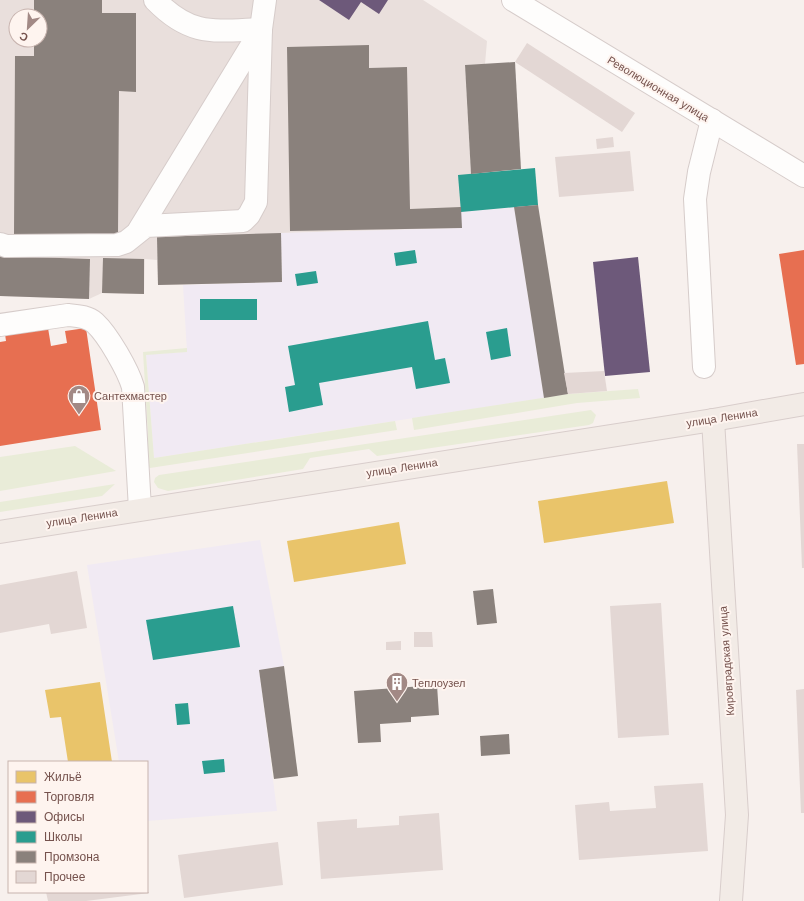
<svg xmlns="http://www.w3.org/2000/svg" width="804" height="901" viewBox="0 0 804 901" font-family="'Work Sans',sans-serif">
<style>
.industrial{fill:#e9dfdc;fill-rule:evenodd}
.education{fill:#f1eaf3}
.green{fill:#e9ecd8}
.homes{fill:#e9c46a}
.shops{fill:#e76f51}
.offices{fill:#6d597a}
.schools{fill:#2a9d8f}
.industry{fill:#8a817c}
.building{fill:#e3d7d4}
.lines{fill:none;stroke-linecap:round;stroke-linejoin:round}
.minor-casing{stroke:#d6ccca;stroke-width:24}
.major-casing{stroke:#d8cdcb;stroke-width:24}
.minor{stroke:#fefdfc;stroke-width:22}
.major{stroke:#f2ebe6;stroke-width:22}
.labels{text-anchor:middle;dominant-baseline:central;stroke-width:4;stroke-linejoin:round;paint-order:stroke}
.street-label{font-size:11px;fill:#75524d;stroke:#fef4ef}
.poi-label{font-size:11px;fill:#75524d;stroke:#fef4ef;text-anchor:start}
</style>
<rect width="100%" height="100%" fill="#f7f0ed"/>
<path class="industrial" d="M 0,0 L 423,0 L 487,41 L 485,64 L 465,65 L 471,174 L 461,207 L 462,228 L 281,233 L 282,282 L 158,285 L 157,260 L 145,259 L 144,294 L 102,293 L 89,299 L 0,296 ZM 16,16 L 40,16 L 40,40 L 16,40 Z"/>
<g class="education">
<path d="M 514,207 L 544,398 L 154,458 L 146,354 L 187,352 L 183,285 L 282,282 L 281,233 L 461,228 L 461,212 Z"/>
<path d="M 260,540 L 284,666 L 259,670 L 277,811 L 147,821 L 147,762 L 119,762 L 87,565 Z"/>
</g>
<g class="green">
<path d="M 187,348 L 187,352 L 146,355 L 154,458 L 395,421 L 397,430 L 150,468 L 147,466 L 148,435 L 143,352 Z"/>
<path d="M 638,389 L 640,398 L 577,403 L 414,430 L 412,418 L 568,394 Z"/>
<path d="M 591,410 L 596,415 L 593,423 L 589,425 L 377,456 L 369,449 L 310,458 L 303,469 L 168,491 L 158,488 L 154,482 L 155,478 L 159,475 Z"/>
<path d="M 75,446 L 116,471 L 0,491 L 0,457 Z"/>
<path d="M 115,484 L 102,496 L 0,512 L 0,502 Z"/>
</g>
<g class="homes">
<path d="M 667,481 L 674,523 L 544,543 L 538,501 Z"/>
<path d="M 399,522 L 406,564 L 294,582 L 287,541 Z"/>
<path d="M 100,682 L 112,762 L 68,762 L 61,717 L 50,718 L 45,690 Z"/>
</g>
<g class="shops">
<path d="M 804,250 L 804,364 L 796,365 L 779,254 Z"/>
<path d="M 48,328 L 51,346 L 67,343 L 65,331 L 86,328 L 101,430 L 0,446 L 0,342 L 6,341 L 5,334 Z"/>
</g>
<g class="offices">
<path d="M 319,0 L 388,0 L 379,14 L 361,2 L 349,20 Z"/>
<path d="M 638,257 L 650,372 L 605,376 L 593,262 Z"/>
</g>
<g class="schools">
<path d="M 535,168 L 538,205 L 461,212 L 458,175 Z"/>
<path d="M 415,250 L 417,263 L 396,266 L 394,253 Z"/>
<path d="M 316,271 L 318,283 L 297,286 L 295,274 Z"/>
<rect x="200" y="299" width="57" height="21"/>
<path d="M 428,321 L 435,360 L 445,358 L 450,383 L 416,389 L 412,367 L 319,383 L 323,405 L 289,412 L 285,387 L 295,385 L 288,346 Z"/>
<path d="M 507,328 L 511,356 L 491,360 L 486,332 Z"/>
<path d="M 233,606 L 240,647 L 153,660 L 146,620 Z"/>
<path d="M 188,703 L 190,724 L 177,725 L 175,704 Z"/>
<path d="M 224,759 L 225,772 L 204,774 L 202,761 Z"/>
</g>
<g class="industry">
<path d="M 34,0 L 102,0 L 102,13 L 136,13 L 136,92 L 119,91 L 118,234 L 14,234 L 15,56 L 34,56 L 34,40 L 40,40 L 40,16 L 34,16 Z"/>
<path d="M 369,45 L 369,68 L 407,67 L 410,209 L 461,207 L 462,228 L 290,231 L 287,47 Z"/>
<path d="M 515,62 L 521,169 L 471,174 L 465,65 Z"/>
<path d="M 538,205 L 568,394 L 544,398 L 514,207 Z"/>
<path d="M 281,233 L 282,282 L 158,285 L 157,237 Z"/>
<path d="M 0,256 L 90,259 L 89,299 L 0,296 Z"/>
<path d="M 103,258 L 144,259 L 144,294 L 102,293 Z"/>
<path d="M 493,589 L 497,623 L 477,625 L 473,591 Z"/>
<path d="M 284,666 L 298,776 L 274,779 L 259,670 Z"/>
<path d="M 437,685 L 439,715 L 411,717 L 411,722 L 380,724 L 381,742 L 358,743 L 354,691 Z"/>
<path d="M 509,734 L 510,754 L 481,756 L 480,736 Z"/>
</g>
<g class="building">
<path d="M 527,43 L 635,113 L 622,132 L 515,62 Z"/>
<path d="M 613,137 L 614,147 L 597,149 L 596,139 Z"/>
<path d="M 630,151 L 634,191 L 559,197 L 555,157 Z"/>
<path d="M 604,371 L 607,391 L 568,394 L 564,373 Z"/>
<path d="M 797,444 L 804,444 L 804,568 L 802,568 Z"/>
<path d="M 77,571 L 87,628 L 51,634 L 49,624 L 0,633 L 0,585 Z"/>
<path d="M 661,603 L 669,735 L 618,738 L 610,606 Z"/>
<path d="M 414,632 L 432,632 L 433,647 L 414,647 Z"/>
<path d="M 401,641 L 401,650 L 386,650 L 386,642 Z"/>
<path d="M 804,689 L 804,813 L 801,813 L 796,690 Z"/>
<path d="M 703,783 L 708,851 L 579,860 L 575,805 L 609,802 L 610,811 L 656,808 L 654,786 Z"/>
<path d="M 439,813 L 443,870 L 321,879 L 317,822 L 357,819 L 357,828 L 399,825 L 399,816 Z"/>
<path d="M 278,842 L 283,885 L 184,898 L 178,855 Z"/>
<path d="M 46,892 L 149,892 L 149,893 L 86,901 L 48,901 Z"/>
</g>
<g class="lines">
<g class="minor-casing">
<g id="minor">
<path d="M 155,0 C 191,37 214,31 261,29"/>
<path d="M 513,0 L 804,176"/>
<path d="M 139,230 L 261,30"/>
<path d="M 0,244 L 6,246 L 117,245 L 126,242 L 146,226 L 243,221 L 249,215 L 256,202 L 261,29 L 265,0"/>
<path d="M 0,325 L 68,315 C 77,316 87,316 95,323 C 108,335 128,370 133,387 L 140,509"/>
<path d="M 704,367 L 695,199 L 699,172 L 712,120"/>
</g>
</g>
<g class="major-casing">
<g id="major">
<path d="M 713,420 L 737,815 L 731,901"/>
<path d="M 0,532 L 713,420 L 804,404"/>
</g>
</g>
<use href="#minor" class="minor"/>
<use href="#major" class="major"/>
</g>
<defs>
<g id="shop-pin" transform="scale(1.15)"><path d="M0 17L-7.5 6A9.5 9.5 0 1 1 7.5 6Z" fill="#a28985" stroke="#fef4ef"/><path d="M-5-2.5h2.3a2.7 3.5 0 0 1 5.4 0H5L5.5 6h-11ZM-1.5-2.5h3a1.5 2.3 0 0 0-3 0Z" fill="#fff"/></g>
<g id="building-pin" transform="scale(1.15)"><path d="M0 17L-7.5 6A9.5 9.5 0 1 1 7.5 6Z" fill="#a28985" stroke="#fef4ef"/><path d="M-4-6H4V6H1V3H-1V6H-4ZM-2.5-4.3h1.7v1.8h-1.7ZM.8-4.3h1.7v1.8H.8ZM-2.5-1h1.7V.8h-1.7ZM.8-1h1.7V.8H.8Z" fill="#fff"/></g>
</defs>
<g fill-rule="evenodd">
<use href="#shop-pin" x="79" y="396"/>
<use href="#building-pin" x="397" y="683"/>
</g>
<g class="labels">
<g class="street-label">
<text transform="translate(658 89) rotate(31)">Революционная улица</text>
<text transform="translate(722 418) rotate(-9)">улица Ленина</text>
<text transform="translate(402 468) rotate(-9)">улица Ленина</text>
<text transform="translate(82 518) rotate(-9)">улица Ленина</text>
<text transform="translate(727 661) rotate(-94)">Кировградская улица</text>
</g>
<g class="poi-label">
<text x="94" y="396">Сантехмастер</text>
<text x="412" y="683">Теплоузел</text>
</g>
</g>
<rect x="8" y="761" width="140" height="132" fill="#fef4ef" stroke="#c7b3ae"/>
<rect x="16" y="771" width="20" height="12" fill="#e9c46a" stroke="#c7b3ae"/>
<text x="44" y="781" font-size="12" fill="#75524d">Жильё</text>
<rect x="16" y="791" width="20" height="12" fill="#e76f51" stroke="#c7b3ae"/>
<text x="44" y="801" font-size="12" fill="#75524d">Торговля</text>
<rect x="16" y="811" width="20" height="12" fill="#6d597a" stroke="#c7b3ae"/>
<text x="44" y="821" font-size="12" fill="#75524d">Офисы</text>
<rect x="16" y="831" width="20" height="12" fill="#2a9d8f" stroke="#c7b3ae"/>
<text x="44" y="841" font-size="12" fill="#75524d">Школы</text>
<rect x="16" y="851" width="20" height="12" fill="#8a817c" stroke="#c7b3ae"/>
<text x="44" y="861" font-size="12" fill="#75524d">Промзона</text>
<rect x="16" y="871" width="20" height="12" fill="#e3d7d4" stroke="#c7b3ae"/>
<text x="44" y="881" font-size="12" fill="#75524d">Прочее</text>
<g transform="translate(28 28) rotate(205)"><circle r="19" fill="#fef4ef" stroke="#c7b3ae"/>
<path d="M0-3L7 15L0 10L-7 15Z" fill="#a28985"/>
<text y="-6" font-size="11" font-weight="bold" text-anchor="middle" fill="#75524d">С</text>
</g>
</svg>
